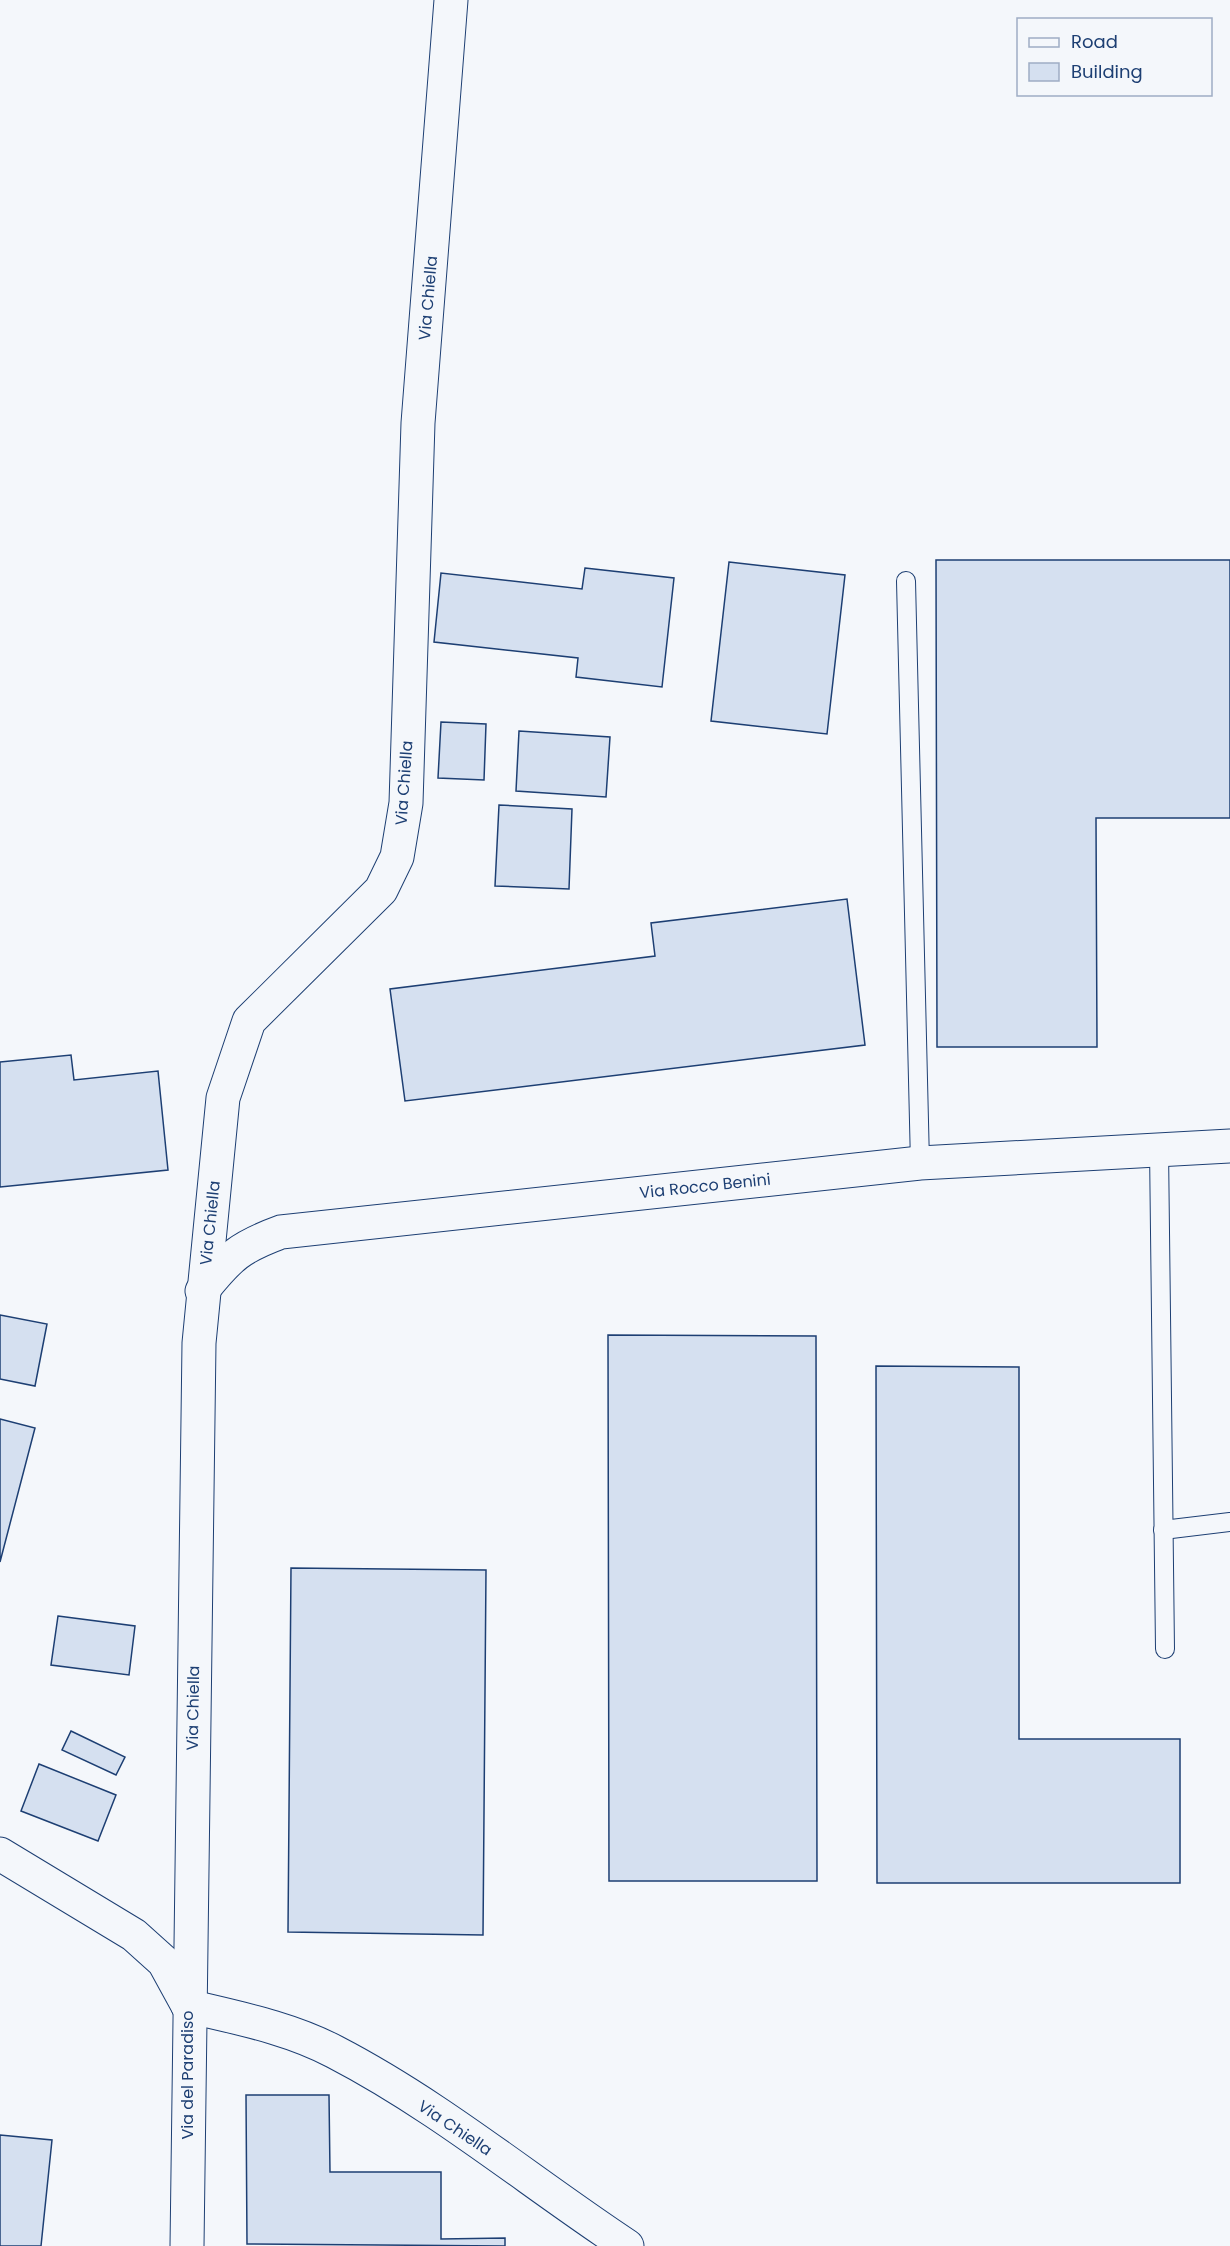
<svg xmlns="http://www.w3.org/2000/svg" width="1230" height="2246" viewBox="0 0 1230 2246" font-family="Poppins,sans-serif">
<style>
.building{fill:#d5e0f0;stroke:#1d3f73;stroke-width:1.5}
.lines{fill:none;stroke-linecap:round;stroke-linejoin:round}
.lane-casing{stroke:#1d3f73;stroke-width:20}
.street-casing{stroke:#1d3f73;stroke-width:35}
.lane{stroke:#f4f7fb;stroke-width:18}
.street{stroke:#f4f7fb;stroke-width:33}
.labels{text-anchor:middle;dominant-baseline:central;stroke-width:4.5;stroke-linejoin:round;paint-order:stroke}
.street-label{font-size:16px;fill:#1d3f73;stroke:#f4f7fb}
</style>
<rect width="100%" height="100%" fill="#f4f7fb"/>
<g class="building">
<path d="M 936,560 L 1230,560 L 1230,818 L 1096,818 L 1097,1047 L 937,1047 Z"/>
<path d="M 729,562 L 845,575 L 827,734 L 711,721 Z"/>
<path d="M 585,568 L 674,578 L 662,687 L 576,677 L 578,658 L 434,642 L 441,573 L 582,589 Z"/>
<path d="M 441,722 L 486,724 L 484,780 L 438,778 Z"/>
<path d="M 519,731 L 610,737 L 606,797 L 516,791 Z"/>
<path d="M 499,805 L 572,809 L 569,889 L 495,886 Z"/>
<path d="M 847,899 L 865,1045 L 405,1101 L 390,989 L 655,956 L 651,923 Z"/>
<path d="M 71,1055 L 74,1080 L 158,1071 L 168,1170 L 0,1187 L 0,1062 Z"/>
<path d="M 0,1315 L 47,1324 L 35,1386 L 0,1379 Z"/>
<path d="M 608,1335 L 816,1336 L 817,1881 L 609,1881 Z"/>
<path d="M 876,1366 L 1019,1367 L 1019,1739 L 1180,1739 L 1180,1883 L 877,1883 Z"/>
<path d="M 0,1419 L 35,1428 L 0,1562 Z"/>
<path d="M 291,1568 L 486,1570 L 483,1935 L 288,1932 Z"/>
<path d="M 58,1616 L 135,1626 L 129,1675 L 51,1665 Z"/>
<path d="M 71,1731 L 125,1757 L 116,1775 L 62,1750 Z"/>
<path d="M 39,1764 L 116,1795 L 98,1841 L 21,1811 Z"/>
<path d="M 246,2095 L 329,2095 L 330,2172 L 441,2172 L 441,2239 L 505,2238 L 505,2246 L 247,2244 Z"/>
<path d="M 0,2135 L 52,2140 L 41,2246 L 0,2246 Z"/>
</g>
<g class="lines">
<g class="lane-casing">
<g id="lane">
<path d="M 906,581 L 920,1163"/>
<path d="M 1159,1148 L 1165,1649"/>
<path d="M 1163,1530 L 1230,1522"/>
</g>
</g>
<g class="street-casing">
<g id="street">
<path d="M 202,1291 C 230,1256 240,1247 281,1232 L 920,1163 L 1230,1146"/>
<path d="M 0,1854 L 134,1935 L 164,1962 L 187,2004"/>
<path d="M 188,2006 C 238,2018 290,2028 335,2052 C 439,2106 530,2182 627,2246"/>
<path d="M 187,2246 L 199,1343 L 223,1098 L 249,1021 L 381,890 L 397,857 L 406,803 L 418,423 L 451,0"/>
</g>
</g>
<use href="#lane" class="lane"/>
<use href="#street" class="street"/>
</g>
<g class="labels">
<g class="street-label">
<text transform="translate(428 298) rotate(-85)">Via Chiella</text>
<text transform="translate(404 783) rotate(-86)">Via Chiella</text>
<text transform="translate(705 1186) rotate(-6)">Via Rocco Benini</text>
<text transform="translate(210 1223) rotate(-84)">Via Chiella</text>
<text transform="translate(193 1708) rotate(-89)">Via Chiella</text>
<text transform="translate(187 2075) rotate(-90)">Via del Paradiso</text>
<text transform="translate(455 2128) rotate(34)">Via Chiella</text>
</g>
</g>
<rect x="1017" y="18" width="195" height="78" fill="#f4f7fb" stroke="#9eadc5" stroke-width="1.5"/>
<rect x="1029" y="38" width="30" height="9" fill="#f4f7fb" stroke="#9eadc5" stroke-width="1.5"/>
<text x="1071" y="48" font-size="18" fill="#1d3f73">Road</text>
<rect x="1029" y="63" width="30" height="18" fill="#d5e0f0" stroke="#9eadc5" stroke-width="1.5"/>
<text x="1071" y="78" font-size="18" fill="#1d3f73">Building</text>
</svg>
